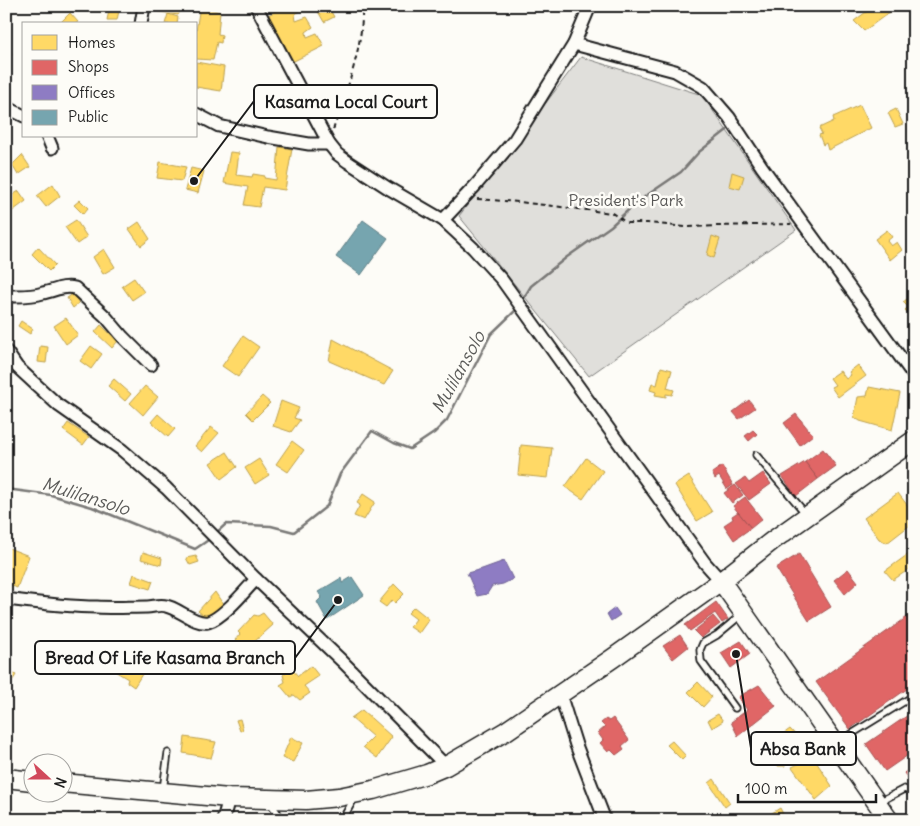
<svg xmlns="http://www.w3.org/2000/svg" width="920" height="826" viewBox="0 0 920 826" font-family="Delius,sans-serif">
<style>
.green{fill:#e0dfdb;stroke:#7e7e7c}
.homes{fill:#ffd966;stroke:#bba050}
.shops{fill:#e06666;stroke:#a55050}
.offices{fill:#8e7cc3;stroke:#6c5f91}
.public{fill:#76a5af;stroke:#5b7c83}
.lines{fill:none;stroke-linecap:round;stroke-linejoin:round}
.stream{stroke:#797876;stroke-width:2.5}
.lane-casing{stroke:#1c1c1c;stroke-width:9}
.street-casing{stroke:#1c1c1c;stroke-width:15}
.primary-casing{stroke:#1c1c1c;stroke-width:21}
.path{stroke:#1c1c1c;stroke-width:2;stroke-dasharray:5 4;stroke-linecap:butt}
.lane{stroke:#fdfcf7;stroke-width:5.5}
.street{stroke:#fdfcf7;stroke-width:11}
.primary{stroke:#fdfcf7;stroke-width:18}
.labels{text-anchor:middle;dominant-baseline:central;stroke-width:5;stroke-linejoin:round;paint-order:stroke}
.park-label{font-size:16px;fill:#575655;stroke:#fdfcf7}
.water-label{font-size:18px;font-style:italic;fill:#5a5a58;stroke:#fdfcf7}
.leader{fill:none;stroke:#1c1c1c;stroke-width:2}
.callout-dot{fill:#1c1c1c;stroke:#fdfcf7;stroke-width:2}
.callout{fill:#fdfcf7;stroke:#1c1c1c;stroke-width:2}
.callout-label{font-size:18px;text-anchor:middle;font-weight:bold;fill:#1c1c1c}
</style>
<rect width="100%" height="100%" fill="#fdfcf7"/>
<filter id="ink" filterUnits="userSpaceOnUse"><feTurbulence type="fractalNoise" baseFrequency=".02" numOctaves="2"/><feDisplacementMap in="SourceGraphic" scale="10" xChannelSelector="R" yChannelSelector="G"/><feConvolveMatrix kernelMatrix="1 2 1 2 8 2 1 2 1" color-interpolation-filters="sRGB"/></filter>
<g filter="url(#ink)">
<path class="green" d="M 581,57 L 702,95 L 796,230 L 589,376 L 459,216 Z"/>
<g class="homes">
<path d="M 110,6 L 120,6 L 117,20 L 107,20 Z"/>
<path d="M 154,6 L 184,6 L 183,12 L 181,10 L 178,15 L 154,11 Z"/>
<path d="M 200,6 L 220,12 L 218,34 L 222,35 L 221,43 L 217,42 L 213,60 L 196,59 L 196,31 Z"/>
<path d="M 284,6 L 301,6 L 302,10 L 295,14 L 296,21 L 307,17 L 313,27 L 306,32 L 307,37 L 317,33 L 324,46 L 292,62 L 265,17 Z"/>
<path d="M 315,6 L 328,6 L 334,17 L 324,22 Z"/>
<path d="M 747,6 L 775,6 L 774,12 Z"/>
<path d="M 874,6 L 898,6 L 864,31 L 854,21 Z"/>
<path d="M 70,13 L 78,22 L 75,24 L 60,23 Z"/>
<path d="M 168,14 L 178,17 L 177,24 L 165,24 Z"/>
<path d="M 6,42 L 12,54 L 6,58 Z"/>
<path d="M 196,62 L 224,67 L 221,91 L 196,87 Z"/>
<path d="M 860,105 L 871,128 L 828,150 L 826,143 L 823,145 L 819,135 L 822,134 L 819,128 L 834,121 L 833,117 Z"/>
<path d="M 896,109 L 903,124 L 895,127 L 888,113 Z"/>
<path d="M 279,147 L 292,149 L 285,190 L 263,187 L 259,207 L 244,205 L 248,187 L 224,183 L 230,152 L 239,153 L 236,175 L 252,177 L 253,174 L 265,176 L 264,178 L 276,180 Z"/>
<path d="M 22,155 L 30,167 L 18,175 L 12,165 Z"/>
<path d="M 160,162 L 186,167 L 182,181 L 157,178 Z"/>
<path d="M 191,168 L 204,171 L 198,193 L 185,190 Z"/>
<path d="M 732,172 L 744,176 L 740,189 L 729,186 Z"/>
<path d="M 53,184 L 60,196 L 46,207 L 37,196 Z"/>
<path d="M 19,191 L 26,201 L 10,213 L 6,205 L 6,199 Z"/>
<path d="M 80,200 L 88,208 L 83,214 L 74,205 Z"/>
<path d="M 76,220 L 87,237 L 77,244 L 65,227 Z"/>
<path d="M 139,222 L 150,239 L 141,246 L 129,229 Z"/>
<path d="M 887,230 L 892,237 L 887,241 L 891,246 L 897,242 L 902,250 L 890,260 L 875,239 Z"/>
<path d="M 712,236 L 720,239 L 714,258 L 707,255 Z"/>
<path d="M 38,247 L 55,265 L 49,271 L 32,254 Z"/>
<path d="M 104,249 L 115,267 L 103,274 L 93,257 Z"/>
<path d="M 134,278 L 144,292 L 132,300 L 122,286 Z"/>
<path d="M 73,294 L 79,303 L 73,308 L 67,298 Z"/>
<path d="M 914,294 L 914,314 L 911,315 L 905,310 L 908,307 L 903,302 Z"/>
<path d="M 66,318 L 78,335 L 66,344 L 54,326 Z"/>
<path d="M 21,321 L 33,329 L 30,334 L 18,326 Z"/>
<path d="M 101,325 L 118,341 L 112,348 L 95,332 Z"/>
<path d="M 243,336 L 259,347 L 238,377 L 222,366 Z"/>
<path d="M 333,339 L 393,371 L 384,385 L 329,361 Z"/>
<path d="M 40,346 L 48,347 L 46,363 L 38,362 Z"/>
<path d="M 91,346 L 102,354 L 91,369 L 80,361 Z"/>
<path d="M 858,365 L 866,376 L 838,397 L 831,387 L 835,385 L 830,378 L 840,371 L 846,379 L 851,375 L 849,372 Z"/>
<path d="M 661,367 L 672,370 L 667,388 L 674,390 L 672,395 L 666,394 L 666,397 L 655,395 L 656,392 L 650,390 L 652,383 L 657,385 Z"/>
<path d="M 114,379 L 131,394 L 125,401 L 108,386 Z"/>
<path d="M 145,386 L 158,397 L 143,415 L 130,403 Z"/>
<path d="M 869,387 L 900,393 L 892,430 L 860,421 L 854,417 L 858,397 L 867,396 Z"/>
<path d="M 262,396 L 270,403 L 253,420 L 246,413 Z"/>
<path d="M 281,401 L 299,408 L 294,418 L 300,420 L 291,432 L 273,426 Z"/>
<path d="M 158,414 L 175,429 L 168,437 L 151,422 Z"/>
<path d="M 68,423 L 89,437 L 83,445 L 63,430 Z"/>
<path d="M 211,427 L 219,433 L 202,452 L 195,446 Z"/>
<path d="M 292,441 L 304,450 L 288,472 L 276,464 Z"/>
<path d="M 521,445 L 552,448 L 548,478 L 518,475 Z"/>
<path d="M 227,452 L 237,467 L 221,479 L 210,463 Z"/>
<path d="M 586,458 L 603,471 L 583,499 L 565,487 Z"/>
<path d="M 259,459 L 269,475 L 255,484 L 245,468 Z"/>
<path d="M 689,476 L 712,512 L 697,521 L 675,485 Z"/>
<path d="M 898,493 L 914,514 L 914,522 L 887,543 L 879,539 L 864,518 Z"/>
<path d="M 363,494 L 375,502 L 364,520 L 354,516 L 360,505 L 357,503 Z"/>
<path d="M 6,547 L 29,556 L 17,588 L 6,583 Z"/>
<path d="M 914,550 L 914,566 L 893,580 L 885,571 Z"/>
<path d="M 143,552 L 162,558 L 161,565 L 141,559 Z"/>
<path d="M 196,556 L 199,562 L 190,565 L 186,558 Z"/>
<path d="M 134,574 L 153,581 L 150,589 L 131,583 Z"/>
<path d="M 394,584 L 404,594 L 395,603 L 392,600 L 386,607 L 379,602 Z"/>
<path d="M 215,592 L 223,604 L 208,619 L 198,611 Z"/>
<path d="M 414,607 L 429,619 L 419,633 L 410,627 L 416,619 L 408,613 Z"/>
<path d="M 263,613 L 273,625 L 244,651 L 235,640 L 240,634 L 238,632 L 254,615 L 258,616 Z"/>
<path d="M 140,646 L 154,655 L 134,687 L 127,682 L 128,679 L 108,667 L 117,650 L 135,659 L 138,655 L 135,654 Z"/>
<path d="M 6,651 L 11,652 L 9,664 L 6,663 Z"/>
<path d="M 311,666 L 319,676 L 304,686 L 310,693 L 300,700 L 294,695 L 290,697 L 280,685 L 285,682 L 283,675 L 291,668 L 298,676 Z"/>
<path d="M 6,669 L 16,675 L 9,686 L 6,684 Z"/>
<path d="M 698,682 L 712,697 L 703,707 L 688,692 Z"/>
<path d="M 362,710 L 392,737 L 377,758 L 363,747 L 373,737 L 351,718 Z"/>
<path d="M 718,714 L 723,721 L 712,728 L 708,720 Z"/>
<path d="M 240,719 L 243,730 L 240,731 L 236,720 Z"/>
<path d="M 790,729 L 801,741 L 782,758 L 785,766 L 778,766 L 765,747 Z"/>
<path d="M 185,737 L 216,742 L 211,758 L 183,753 Z"/>
<path d="M 291,737 L 303,743 L 293,762 L 282,758 Z"/>
<path d="M 672,741 L 686,756 L 682,760 L 667,745 Z"/>
<path d="M 813,757 L 832,786 L 816,800 L 792,767 Z"/>
<path d="M 714,779 L 730,803 L 725,807 L 709,783 Z"/>
<path d="M 780,808 L 786,820 L 761,820 Z"/>
</g>
<g class="shops">
<path d="M 749,400 L 755,408 L 739,419 L 733,412 Z"/>
<path d="M 796,414 L 813,435 L 800,445 L 784,423 Z"/>
<path d="M 753,430 L 757,434 L 749,441 L 745,436 Z"/>
<path d="M 823,449 L 836,466 L 818,479 L 805,462 Z"/>
<path d="M 805,462 L 818,479 L 796,496 L 782,476 Z"/>
<path d="M 722,466 L 733,485 L 727,489 L 719,476 L 715,479 L 712,473 Z"/>
<path d="M 763,473 L 771,484 L 749,500 L 736,484 L 745,478 L 749,483 Z"/>
<path d="M 735,485 L 743,495 L 732,503 L 724,493 Z"/>
<path d="M 745,497 L 762,519 L 751,528 L 733,506 Z"/>
<path d="M 738,512 L 751,528 L 734,540 L 724,525 L 733,519 L 732,516 Z"/>
<path d="M 799,554 L 831,607 L 809,621 L 776,568 Z"/>
<path d="M 848,569 L 858,582 L 845,594 L 834,580 Z"/>
<path d="M 716,602 L 728,619 L 722,623 L 715,613 L 690,631 L 685,625 Z"/>
<path d="M 910,615 L 914,620 L 914,684 L 850,729 L 816,682 Z"/>
<path d="M 713,616 L 720,624 L 701,638 L 694,631 Z"/>
<path d="M 680,635 L 688,647 L 673,659 L 663,646 Z"/>
<path d="M 741,641 L 750,654 L 731,668 L 721,653 Z"/>
<path d="M 759,685 L 776,706 L 738,736 L 731,722 L 747,710 L 738,697 Z"/>
<path d="M 914,711 L 914,751 L 885,771 L 866,744 Z"/>
<path d="M 613,718 L 629,740 L 622,746 L 624,749 L 616,755 L 611,750 L 608,752 L 600,743 L 603,740 L 598,733 L 605,727 L 601,723 L 606,719 L 609,721 Z"/>
<path d="M 914,764 L 914,787 L 904,773 Z"/>
</g>
<g class="offices">
<path d="M 504,561 L 513,579 L 503,584 L 492,586 L 487,594 L 477,596 L 467,573 L 482,569 Z"/>
<path d="M 615,608 L 620,615 L 611,621 L 607,614 Z"/>
</g>
<g class="public">
<path d="M 363,220 L 388,238 L 361,275 L 336,257 Z"/>
<path d="M 352,577 L 364,595 L 327,620 L 317,602 L 322,597 L 318,592 L 341,578 L 342,583 Z"/>
</g>
<g class="lines">
<g class="stream">
<path d="M 522,301 L 531,286 L 567,257 L 611,226 L 637,202 L 681,172 L 699,152 L 727,130"/>
<path d="M 6,489 L 51,495 L 92,507 L 195,549 L 204,543 L 211,538"/>
<path d="M 215,534 L 226,524 L 271,526 L 294,532 L 327,506 L 340,474 L 372,431 L 394,443 L 410,449 L 434,433 L 447,420 L 491,334 L 518,308"/>
</g>
<g class="lane-casing">
<g id="lane">
<path d="M 756,455 L 806,514"/>
<path d="M 735,708 L 701,661 L 700,650 L 703,643 L 717,635 L 741,615"/>
<path d="M 837,743 L 910,698"/>
<path d="M 163,790 L 168,753"/>
<path d="M 269,802 L 283,820"/>
<path d="M 879,802 L 904,789 L 910,791 L 914,796"/>
<path d="M 342,820 L 355,797"/>
</g>
</g>
<g class="street-casing">
<g id="street">
<path d="M 256,6 L 329,144 L 337,154 L 348,162 L 388,188 L 443,220 L 473,248 L 502,280 L 705,563 L 721,581"/>
<path d="M 141,24 L 144,6"/>
<path d="M 574,44 L 675,71 L 703,87 L 729,117 L 762,167 L 914,376"/>
<path d="M 6,107 L 24,116"/>
<path d="M 196,114 L 219,126 L 268,137 L 309,144 L 329,144"/>
<path d="M 47,136 L 52,148"/>
<path d="M 443,220 L 475,186 L 515,139 L 574,44 L 590,6"/>
<path d="M 6,296 C 19,296 31,297 43,293 C 54,291 63,285 75,288 L 106,317 L 123,337 L 151,365"/>
<path d="M 6,351 L 17,367 L 58,405 L 122,450 L 166,488 L 256,579 L 342,661 L 446,766"/>
<path d="M 6,599 C 37,603 67,607 97,607 C 114,608 130,607 147,607 C 153,607 160,604 166,606 C 178,608 195,625 208,622 C 223,618 245,591 256,579"/>
<path d="M 560,694 L 576,745 L 605,820"/>
<path d="M 223,820 L 229,798"/>
</g>
</g>
<g class="primary-casing">
<g id="primary">
<path d="M 721,581 L 889,820"/>
<path d="M 6,778 L 32,781"/>
<path d="M 62,783 L 229,798 L 306,800 L 339,797 L 373,790 L 427,774 L 446,766 L 506,731 L 613,658 L 721,581 L 772,541 L 914,440"/>
</g>
</g>
<g class="path">
<path d="M 333,130 C 346,93 364,45 362,6"/>
<path d="M 477,199 L 519,202 L 612,213 L 627,223 L 648,223 L 685,227 L 791,224"/>
</g>
<use href="#lane" class="lane"/>
<use href="#street" class="street"/>
<use href="#primary" class="primary"/>
</g>
</g>
<g class="labels">
<g class="park-label">
<text x="626" y="200">President's Park</text>
</g>
<g class="water-label">
<text transform="translate(458 372) rotate(-61)">Mulilansolo</text>
<text transform="translate(86 496) rotate(17)">Mulilansolo</text>
</g>
</g>
<path class="leader" d="M194 181L254 101M338 600L295 658M736 654L751 748"/>
<g class="callout-dot">
<circle cx="194" cy="181" r="5"/>
<circle cx="338" cy="600" r="5"/>
<circle cx="736" cy="654" r="5"/>
</g>
<g class="callout">
<rect x="254" y="85" width="183" height="33" rx="5"/>
<rect x="35" y="641" width="260" height="33" rx="5"/>
<rect x="751" y="732" width="105" height="33" rx="5"/>
</g>
<g class="callout-label">
<text x="346" y="108">Kasama Local Court</text>
<text x="165" y="664">Bread Of Life Kasama Branch</text>
<text x="803" y="755">Absa Bank</text>
</g>
<rect width="920" height="826" fill="none" stroke="#fdfcf7" stroke-width="25"/>
<rect x="12" y="12" width="895" height="801" fill="none" stroke="#1c1c1c" stroke-width="2" filter="url(#ink)"/>
<rect x="22" y="22" width="175" height="115" fill="#fdfcf7" stroke="#a3a29f"/>
<rect x="32" y="35" width="25" height="15" fill="#ffd966" stroke="#a3a29f"/>
<text x="68" y="48" font-size="15" fill="#1c1c1c">Homes</text>
<rect x="32" y="60" width="25" height="15" fill="#e06666" stroke="#a3a29f"/>
<text x="68" y="72" font-size="15" fill="#1c1c1c">Shops</text>
<rect x="32" y="85" width="25" height="15" fill="#8e7cc3" stroke="#a3a29f"/>
<text x="68" y="98" font-size="15" fill="#1c1c1c">Offices</text>
<rect x="32" y="110" width="25" height="15" fill="#76a5af" stroke="#a3a29f"/>
<text x="68" y="122" font-size="15" fill="#1c1c1c">Public</text>
<g transform="translate(48 778) rotate(111)"><circle r="24" fill="#fdfcf7" stroke="#a3a29f"/>
<path d="M0-4L9 19L0 12L-9 19Z" fill="#d1495b"/>
<text y="-8" font-size="14" font-weight="bold" text-anchor="middle" fill="#1c1c1c">N</text>
</g>
<path d="M738 794v8h138v-8" fill="none" stroke="#1c1c1c" stroke-width="2.5"/>
<text x="745" y="794" font-size="15" fill="#1c1c1c" stroke="#fdfcf7" stroke-width="4" paint-order="stroke">100 m</text>
</svg>
